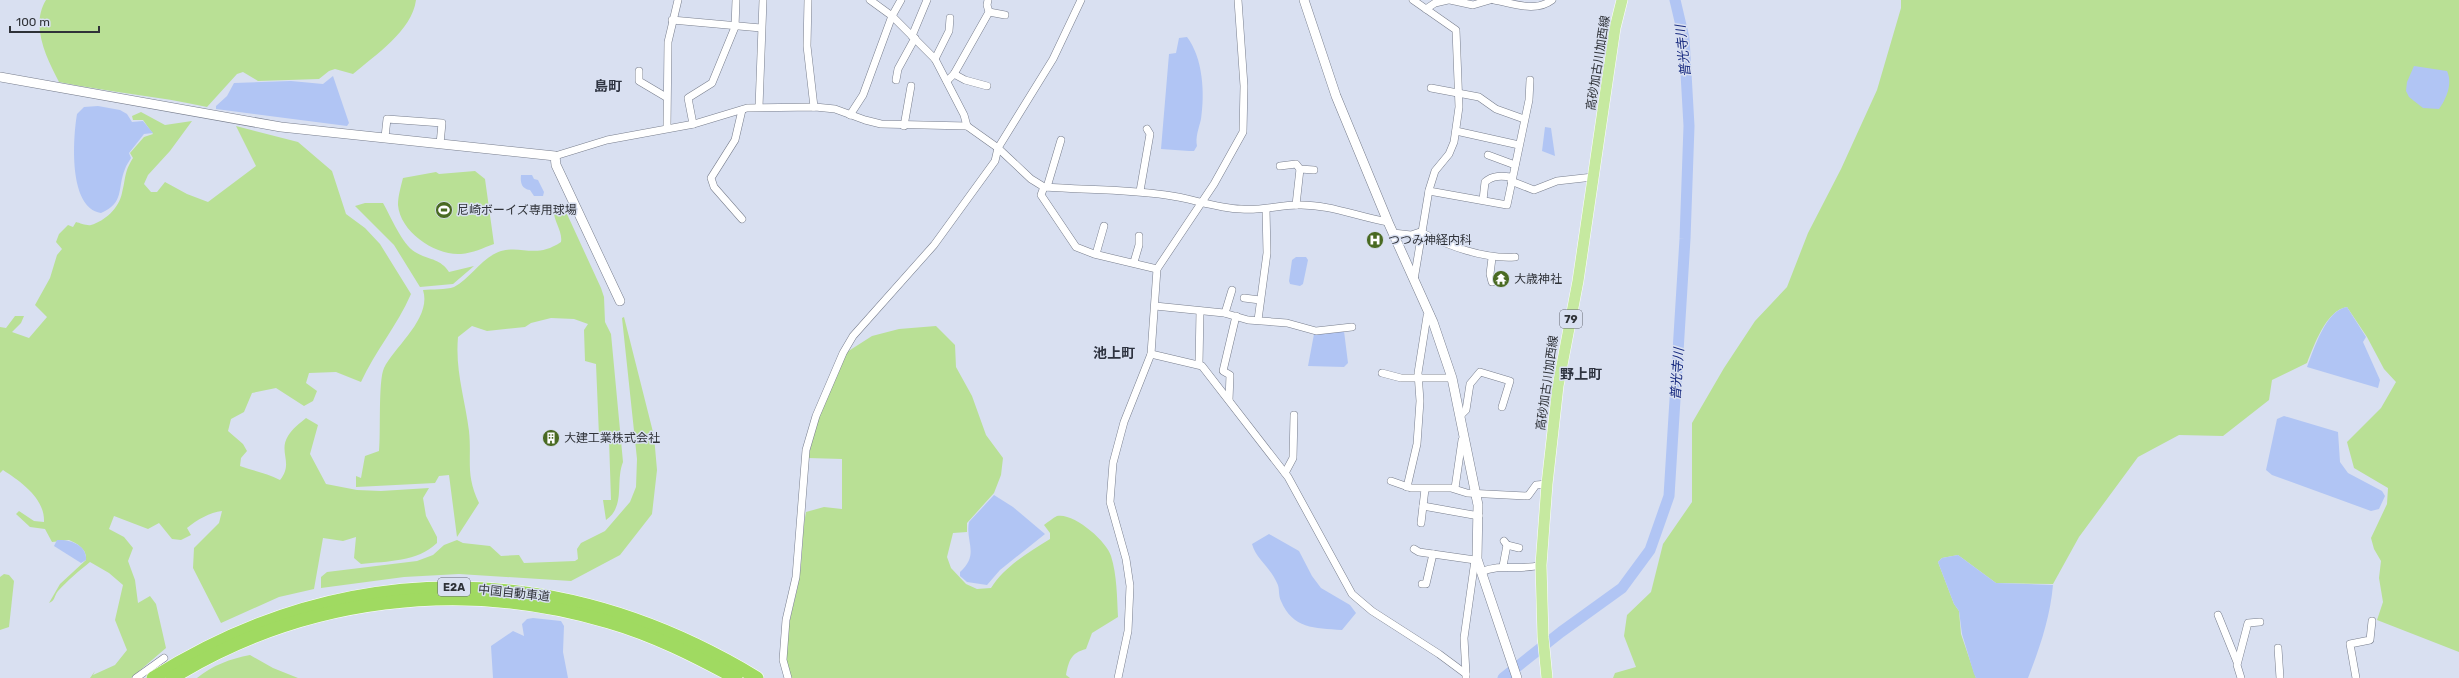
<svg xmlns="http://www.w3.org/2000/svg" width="2459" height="678" viewBox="0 0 2459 678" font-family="Rubik,'Noto Sans JP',sans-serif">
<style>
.green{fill:#b9e095}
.water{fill:#b1c5f4}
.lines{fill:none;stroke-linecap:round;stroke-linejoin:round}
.river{stroke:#b1c5f4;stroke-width:11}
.minor-casing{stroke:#787e8d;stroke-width:8}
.tertiary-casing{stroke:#787e8d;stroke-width:10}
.primary-casing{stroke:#fff;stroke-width:12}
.motorway-casing{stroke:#fff;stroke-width:14}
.minor{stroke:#fff;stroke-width:7}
.tertiary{stroke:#fff;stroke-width:9}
.primary{stroke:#c6e9a0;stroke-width:11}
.motorway{stroke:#a0da61;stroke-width:13}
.labels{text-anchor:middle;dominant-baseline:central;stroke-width:3;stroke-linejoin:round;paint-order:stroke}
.shield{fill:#d9e0f1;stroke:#626670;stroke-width:1}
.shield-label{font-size:11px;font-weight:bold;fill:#2f3238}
.street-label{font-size:12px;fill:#2f3238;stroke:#d9e0f1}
.poi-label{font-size:12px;fill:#2f3238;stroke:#d9e0f1;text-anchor:start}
.water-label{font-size:13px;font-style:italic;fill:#16297f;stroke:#d9e0f1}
.quarter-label{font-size:14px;font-weight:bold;fill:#2e3340;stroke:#d9e0f1}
</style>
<rect width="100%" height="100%" fill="#d9e0f1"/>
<g class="green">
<path d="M 46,0 L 416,0 C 412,31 375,55 353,74 L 335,69 L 329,71 L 319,79 L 258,81 L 243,72 L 237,74 L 207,107 C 158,96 108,92 59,82 C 47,59 30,26 46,0 Z"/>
<path d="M 1901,0 L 2459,0 L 2459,652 L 2377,620 L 2383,602 L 2379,578 L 2381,561 L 2374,549 L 2371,538 L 2387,504 L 2388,488 L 2354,468 L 2347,442 L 2381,408 L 2396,382 L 2384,369 L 2367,337 L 2347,307 C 2326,310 2314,346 2307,363 L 2272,380 L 2269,400 L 2223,436 L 2179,435 L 2138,457 L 2079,537 L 2053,584 L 1996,583 L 1958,555 L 1942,558 L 1938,562 L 1954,604 L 1959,611 L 1961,634 L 1976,678 L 1613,678 L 1615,673 L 1636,667 L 1624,636 L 1627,615 L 1651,592 L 1663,544 L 1692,502 L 1692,423 L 1724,368 L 1755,321 L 1787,287 L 1808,233 L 1841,169 L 1877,90 L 1901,8 Z"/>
<path d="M 141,112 L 165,125 L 192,121 L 170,151 L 148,175 L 144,184 L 151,192 L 157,192 L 165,182 L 187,194 L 208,202 L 256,166 L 236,126 L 298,142 L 332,171 L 346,214 L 365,228 L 380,244 L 411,294 C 397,326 375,351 361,382 L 336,372 L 309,373 L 306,383 L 317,391 L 313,401 L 304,406 L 276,388 L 252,393 L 244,412 L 231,419 L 228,431 L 243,444 L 247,451 L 241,458 L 240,466 C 254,471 267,473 280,480 C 294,463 278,452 288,436 C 292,429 300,423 306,418 L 318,425 L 310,454 L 326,484 L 357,490 L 381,491 L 429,488 L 423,498 L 426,516 L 437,537 L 437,543 C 417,562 388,561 361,564 L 354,558 L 356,537 L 343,541 L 323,538 L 314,589 L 279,597 L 221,623 L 193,568 L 194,548 L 219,523 L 222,511 C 210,512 197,520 187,528 L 191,535 L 181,540 L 172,539 L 159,523 L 148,529 L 114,516 L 109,529 L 124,537 L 133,548 L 128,561 L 135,580 L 138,603 L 150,596 L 156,604 L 166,648 L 131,678 L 90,678 L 95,671 L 93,675 L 115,665 L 127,650 L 115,620 L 123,585 L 109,573 L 90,562 C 80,570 67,581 58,591 C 54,596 55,601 49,603 L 60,584 L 86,560 C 87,549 78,544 69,540 L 52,542 L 45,529 L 30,527 L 16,514 L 19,511 L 34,521 L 44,522 C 45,498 21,482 3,470 L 0,473 L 0,327 L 6,328 L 15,316 L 24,316 L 21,323 L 12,332 L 29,338 L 47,317 L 35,305 L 50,278 L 57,255 L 62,249 L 56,242 L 59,234 L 68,225 L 73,227 L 76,222 C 80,223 87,226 91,225 C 105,221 119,208 122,193 C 126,178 124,172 133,158 L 130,153 L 144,137 L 153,134 L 143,120 L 133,120 L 132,116 Z"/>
<path d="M 475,171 L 485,179 L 494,244 C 483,248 473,253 461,254 C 436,256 400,232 398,205 C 398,196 401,186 403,178 L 436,172 L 439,174 Z"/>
<path d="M 365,203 L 383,203 C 391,217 402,244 415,252 C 428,260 440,258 449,272 L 474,266 L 453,284 L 420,287 L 394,245 L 355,206 Z"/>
<path d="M 554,208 L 560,208 L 567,214 L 601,288 L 604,297 L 605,322 L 611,334 L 623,462 C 615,482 626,506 606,520 L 603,500 L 611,500 L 609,439 L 605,435 L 599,436 L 596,364 L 585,361 L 584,330 L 588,324 L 574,319 L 551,318 L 531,323 L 525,327 L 487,331 L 472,326 L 458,337 C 455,371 465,398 469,431 C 472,460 465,474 479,503 L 457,537 L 449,475 L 439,476 L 435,483 L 356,487 L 356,476 L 361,478 L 365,456 L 379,451 C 381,433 378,381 384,368 C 395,346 432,318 423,290 C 432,289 446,290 454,287 C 471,278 482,257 501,251 C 522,245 536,259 561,242 C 563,230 552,220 554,208 Z"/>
<path d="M 624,317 L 654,436 L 657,470 L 652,514 L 620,555 L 571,581 L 459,574 L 404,577 L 321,588 L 321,577 L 327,572 L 417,561 L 433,555 L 444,545 L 457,540 L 463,543 L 490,546 L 501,556 L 519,555 L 524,563 L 575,561 L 578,559 L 577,549 L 581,543 L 605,531 L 630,502 L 636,487 L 637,459 L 622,318 Z"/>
<path d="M 936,326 L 955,345 L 956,367 L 972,396 L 986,435 L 1003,458 L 1001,475 L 994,493 L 967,523 L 967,532 L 953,533 L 947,557 L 951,568 L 966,584 L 977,589 L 991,588 C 1005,566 1029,552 1050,539 L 1050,533 L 1044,525 C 1048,522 1053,518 1057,516 C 1073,512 1107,541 1111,556 C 1117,575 1117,597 1118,617 L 1092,633 L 1086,649 C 1071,653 1069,660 1066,675 L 1070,678 L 791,678 C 777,645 796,606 800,573 C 803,552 802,532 806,512 L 824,507 L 842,509 L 842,459 L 808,458 L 817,422 L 829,389 L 847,352 L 872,336 L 899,329 Z"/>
<path d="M 4,574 L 9,575 L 14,581 L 9,627 L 0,630 L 0,577 Z"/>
<path d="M 250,655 L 273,668 L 298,678 L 197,678 C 213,665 230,659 250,655 Z"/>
</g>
<g class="water">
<path d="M 1187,37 C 1203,58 1205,93 1201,119 C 1199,128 1195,137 1197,146 L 1194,151 L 1189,151 L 1161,149 L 1169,54 L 1176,53 L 1179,38 Z"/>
<path d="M 2414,66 L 2447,71 C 2453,84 2446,99 2439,109 L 2423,108 L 2409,97 L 2406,91 L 2407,82 Z"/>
<path d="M 333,76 L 349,123 L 347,126 L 216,109 L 216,106 L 227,96 L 234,83 L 291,81 L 323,84 Z"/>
<path d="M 98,106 L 120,110 L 127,114 L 132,122 L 143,121 L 153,133 L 144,134 L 129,153 L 131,158 C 129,162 126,165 125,169 C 117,188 125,203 101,213 C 68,208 73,138 77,114 L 84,107 Z"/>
<path d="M 1545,127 L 1551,128 L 1555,156 L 1542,151 Z"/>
<path d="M 521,175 L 532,175 L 534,179 L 538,180 L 544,192 L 543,196 L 534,196 L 530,190 C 522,189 520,183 521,175 Z"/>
<path d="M 1296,257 L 1306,257 L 1308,260 L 1303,284 L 1300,286 L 1290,284 L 1289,281 L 1292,260 Z"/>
<path d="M 2347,307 L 2366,337 L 2363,342 L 2380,380 L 2378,388 L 2307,367 C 2314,349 2326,310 2347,307 Z"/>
<path d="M 1344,331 L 1348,363 L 1344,367 L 1308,366 L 1314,334 Z"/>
<path d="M 2284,416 L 2338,432 L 2340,462 L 2348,473 L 2382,491 L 2385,496 L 2379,509 L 2371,511 L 2272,475 L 2266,470 L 2277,419 Z"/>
<path d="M 994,495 L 1013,507 L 1045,534 L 1000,570 L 987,585 L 967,582 L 960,576 L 960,572 C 980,554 965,542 969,522 Z"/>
<path d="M 1269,534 L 1299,551 L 1312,576 L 1321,588 L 1350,605 L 1356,613 L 1342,630 C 1314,628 1293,629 1281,601 C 1278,595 1280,588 1277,583 C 1271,568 1256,559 1252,544 Z"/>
<path d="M 57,540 C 70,539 87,545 86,560 L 81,563 L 54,546 Z"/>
<path d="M 1958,555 L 1996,583 L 2053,585 C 2050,618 2040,647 2028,678 L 1976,678 L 1974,674 L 1962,634 L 1959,611 L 1954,604 L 1938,562 L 1942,558 Z"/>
<path d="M 533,618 L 561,621 L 564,626 L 563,652 L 568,678 L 493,678 L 491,646 L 513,631 L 524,636 L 522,624 L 527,619 Z"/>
</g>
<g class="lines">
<path class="river" d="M 1503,678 L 1561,632 L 1622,588 L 1650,550 L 1669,496 L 1685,239 L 1689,126 L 1684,38 L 1675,0"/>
<g class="minor-casing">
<g id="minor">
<path d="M 808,0 L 807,46 L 814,107"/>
<path d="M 870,0 L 892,16 L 935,59 L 964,115 L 967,126"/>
<path d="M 1413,0 L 1456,30 L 1459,107 L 1454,142 L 1449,154 L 1435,171 L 1429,190 L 1414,280"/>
<path d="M 1450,0 L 1473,5 L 1490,0"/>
<path d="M 1494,0 C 1513,3 1535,13 1552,0"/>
<path d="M 1426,9 L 1435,3 L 1448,0"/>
<path d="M 989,12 L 1005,15"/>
<path d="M 672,20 L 761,28"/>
<path d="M 912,36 L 927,0"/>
<path d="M 935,59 L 949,31 L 950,18"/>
<path d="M 639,71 L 639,81 L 666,97"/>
<path d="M 954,74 L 965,80 L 987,86"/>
<path d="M 896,80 L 898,69 L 915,38"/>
<path d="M 947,81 L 954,74 L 989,12 L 987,5 L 988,0"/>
<path d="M 1431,88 L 1479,97 L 1496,109 L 1524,119"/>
<path d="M 759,107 L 763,0"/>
<path d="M 850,115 L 863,95 L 892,16 L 901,0"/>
<path d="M 693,124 L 688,98 L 712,83 L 735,27 L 736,0"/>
<path d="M 904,126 L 911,86"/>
<path d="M 667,127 L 668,42 L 678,0"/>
<path d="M 1456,131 L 1519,145"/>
<path d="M 385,137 L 387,119 L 442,123 L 440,144"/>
<path d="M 1488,155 L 1515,165"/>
<path d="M 555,156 L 607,140 L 694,124 L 747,108 L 815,107 L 835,109 L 865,120 L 881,124 L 967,126 L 998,148 L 1031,179 L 1044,187 C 1085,190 1126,189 1166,195 C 1191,198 1215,208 1241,209 C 1261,211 1279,205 1298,205 C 1329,204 1358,217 1388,222"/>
<path d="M 1280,166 L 1296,164 L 1300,169 L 1314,170"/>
<path d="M 1511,181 L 1534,190 L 1557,181 L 1593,177"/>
<path d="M 1044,187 L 1041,195 L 1076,247 L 1094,254 L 1157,269"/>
<path d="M 1047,187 L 1061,140"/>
<path d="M 1140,191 L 1150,134 L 1147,129"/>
<path d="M 1429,191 L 1507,205 L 1529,100 L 1530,80"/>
<path d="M 1483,200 L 1485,182 C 1493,175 1502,176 1512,177"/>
<path d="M 1296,205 L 1300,169"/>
<path d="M 742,219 L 714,187 L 711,178 L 735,140 L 742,110"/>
<path d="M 1393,233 L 1411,235 L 1420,232 C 1450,246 1482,259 1515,257"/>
<path d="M 1096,254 L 1104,226"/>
<path d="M 1492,258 L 1490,274 L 1492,282"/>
<path d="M 1134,262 L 1139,245 L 1139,236"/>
<path d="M 1244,298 L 1260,300"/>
<path d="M 1155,306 L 1224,313 L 1248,320 L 1287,323 L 1316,331 L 1352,327"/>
<path d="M 1225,313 L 1232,290"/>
<path d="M 1258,320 L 1267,253 L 1266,209"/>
<path d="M 1151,354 L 1202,366 L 1288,477 L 1352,594 L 1372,611 L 1439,654 L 1466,674 L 1466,678"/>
<path d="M 1199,364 L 1200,311"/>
<path d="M 1382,373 L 1401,378 L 1452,378"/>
<path d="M 1229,400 L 1230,375 L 1223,371 L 1236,316"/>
<path d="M 1461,415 L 1466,410 L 1470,384 L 1480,372 L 1510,381 L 1502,407"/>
<path d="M 1285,473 L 1293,458 L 1294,415"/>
<path d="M 1391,481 L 1411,488 L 1451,488 L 1467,493 L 1528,496 L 1536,485 L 1547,484"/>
<path d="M 1407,487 L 1417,444 L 1420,401 L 1418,373 L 1427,316 L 1430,314"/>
<path d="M 1455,488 L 1462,440 L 1464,438"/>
<path d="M 1423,506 L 1479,516"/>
<path d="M 1421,523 L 1425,489"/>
<path d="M 1504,541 L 1507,545 L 1519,548"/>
<path d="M 1414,549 L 1419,552 L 1475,560"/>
<path d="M 1503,566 L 1507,545"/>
<path d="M 1481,572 C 1501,563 1520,571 1541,565"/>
<path d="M 1422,584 L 1426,584 L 1433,554"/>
<path d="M 2218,615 L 2237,662"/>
<path d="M 2278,648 L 2280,678"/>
<path d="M 1466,674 L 1464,638 L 1475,560 L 1477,559"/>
<path d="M 136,678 L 164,658"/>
<path d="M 788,678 L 783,660 L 786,620 L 796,577 L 806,450 L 816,416 L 843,353 L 853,336 L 934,245 L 995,161 L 998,148 L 1053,59 L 1081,0"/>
<path d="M 1118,678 L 1128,631 L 1130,586 L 1126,559 L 1110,502 L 1113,463 L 1124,422 L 1151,354 L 1157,269 L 1214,184 L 1243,132 L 1244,86 L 1238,0"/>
<path d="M 2241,678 L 2237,665 L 2248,623 L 2260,622"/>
<path d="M 2356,678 L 2350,644 L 2370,640 L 2372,621"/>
</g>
</g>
<g class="tertiary-casing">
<g id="tertiary">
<path d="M 1304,0 L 1336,96 L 1388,222 L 1433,322 L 1452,378 L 1478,505 L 1477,559 L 1517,678"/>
<path d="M 0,77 L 281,127 L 555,156 L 556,165 L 620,301"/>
</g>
</g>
<g class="primary-casing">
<path id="primary" d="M 1547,678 L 1543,637 L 1541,565 L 1547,484 L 1558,386 L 1578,281 L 1615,28 L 1622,0"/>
</g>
<g class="motorway-casing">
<g id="motorway">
<path d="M 153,678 C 347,556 562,560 757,678"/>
<path d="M 172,678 C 303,597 462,578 609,622 C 654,635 695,656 736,678"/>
</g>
</g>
<use href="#minor" class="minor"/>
<use href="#tertiary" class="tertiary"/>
<use href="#primary" class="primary"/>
<use href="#motorway" class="motorway"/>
</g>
<defs>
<g id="stadium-disc" transform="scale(0.9)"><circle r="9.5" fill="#496a22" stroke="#d9e0f1"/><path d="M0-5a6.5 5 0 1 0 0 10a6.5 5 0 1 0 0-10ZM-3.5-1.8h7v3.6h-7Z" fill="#fff"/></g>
<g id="hospital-disc" transform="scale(0.9)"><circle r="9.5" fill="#496a22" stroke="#d9e0f1"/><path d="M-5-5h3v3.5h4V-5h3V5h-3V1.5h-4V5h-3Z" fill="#fff"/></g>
<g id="temple-disc" transform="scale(0.9)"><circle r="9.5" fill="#496a22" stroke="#d9e0f1"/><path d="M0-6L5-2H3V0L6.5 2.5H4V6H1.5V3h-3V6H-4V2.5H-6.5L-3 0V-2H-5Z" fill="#fff"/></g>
<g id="building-disc" transform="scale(0.9)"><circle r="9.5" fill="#496a22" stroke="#d9e0f1"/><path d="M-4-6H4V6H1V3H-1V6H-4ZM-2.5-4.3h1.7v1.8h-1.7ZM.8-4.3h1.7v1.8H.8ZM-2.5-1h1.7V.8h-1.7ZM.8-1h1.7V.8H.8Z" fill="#fff"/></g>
</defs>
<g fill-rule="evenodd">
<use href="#stadium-disc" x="444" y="210"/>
<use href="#hospital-disc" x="1375" y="240"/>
<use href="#temple-disc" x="1501" y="279"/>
<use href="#building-disc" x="551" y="438"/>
</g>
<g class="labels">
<g class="shield">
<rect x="1560" y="310" width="22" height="18" rx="3"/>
<rect x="438" y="578" width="32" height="18" rx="3"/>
</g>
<g class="shield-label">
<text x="1571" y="319">79</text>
<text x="454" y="587">E2A</text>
</g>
<g class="street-label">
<text transform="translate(1598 63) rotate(-81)">高砂加古川加西線</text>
<text transform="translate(1547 383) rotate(-82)">高砂加古川加西線</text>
<text transform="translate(514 593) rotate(6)">中国自動車道</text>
</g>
<g class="poi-label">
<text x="457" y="210">尼崎ボーイズ専用球場</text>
<text x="1388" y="240">つつみ神経内科</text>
<text x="1514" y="279">大歳神社</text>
<text x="564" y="438">大建工業株式会社</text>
</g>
<g class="water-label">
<text transform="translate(1683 51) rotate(-96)">普光寺川</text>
<text transform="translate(1677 374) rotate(-86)">普光寺川</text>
</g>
<g class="quarter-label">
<text x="608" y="86">島町</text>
<text x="1114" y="353">池上町</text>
<text x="1581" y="374">野上町</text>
</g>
</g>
<path d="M10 26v6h89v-6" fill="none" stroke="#2f3238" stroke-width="2"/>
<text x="16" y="26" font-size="12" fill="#2f3238" stroke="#d9e0f1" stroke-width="3" paint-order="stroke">100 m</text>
</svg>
